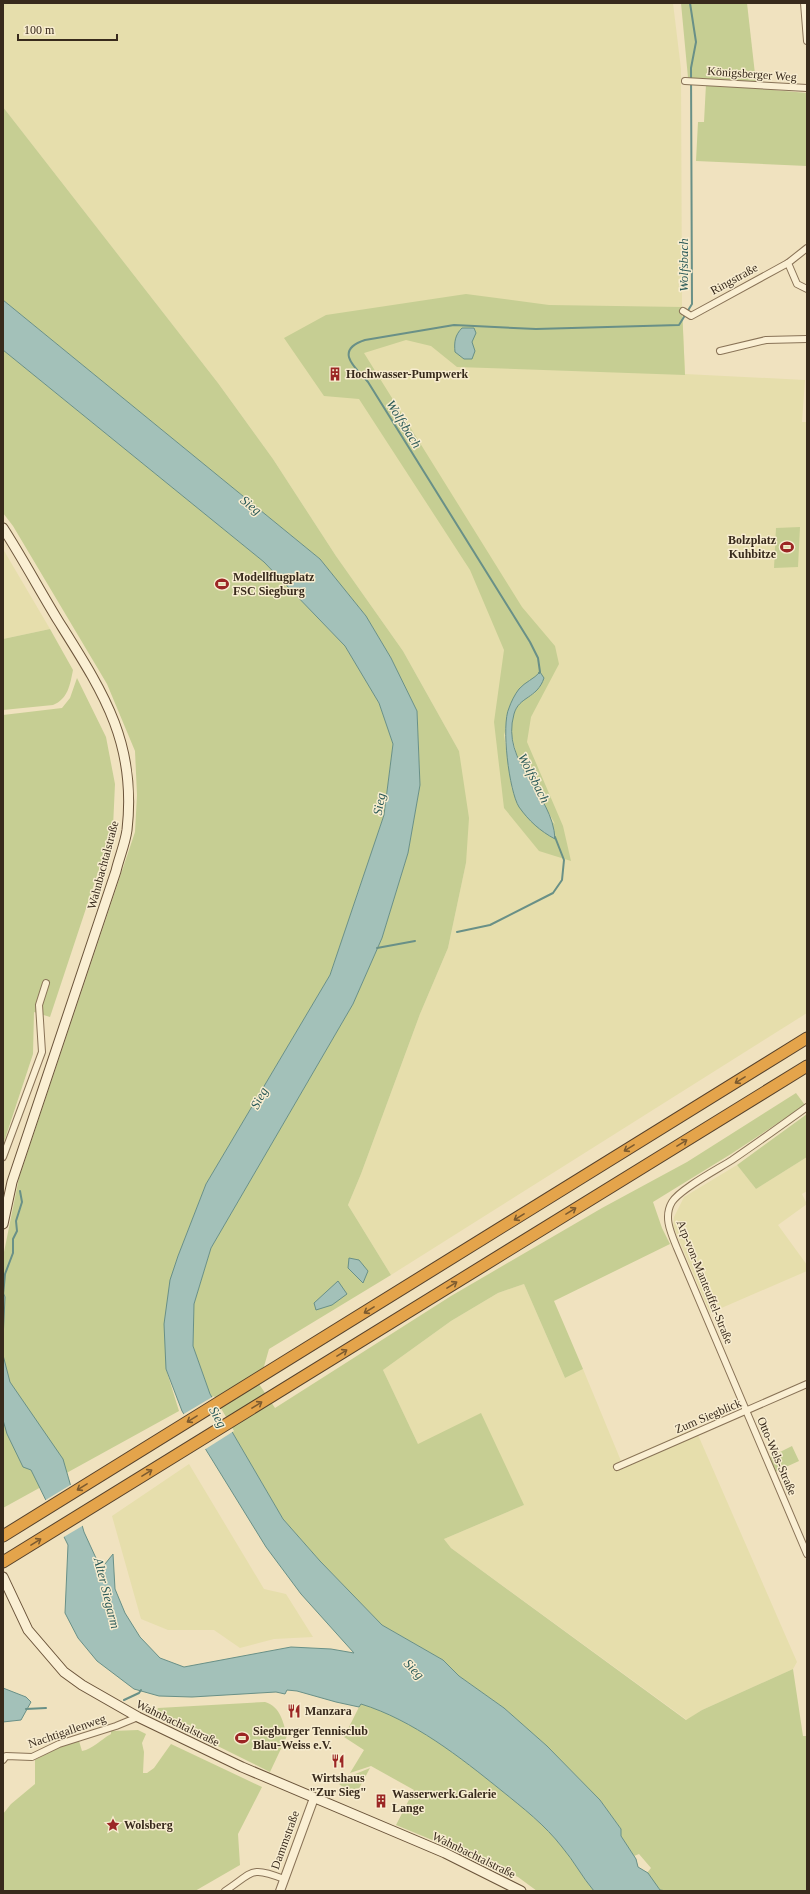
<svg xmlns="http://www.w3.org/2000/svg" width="810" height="1894" viewBox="0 0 810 1894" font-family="'Times New Roman',serif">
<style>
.farmland{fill:#e6deac}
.green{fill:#c6ce93;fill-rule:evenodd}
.water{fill:#a3c1b9;stroke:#699087}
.pier{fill:#f0e2bf}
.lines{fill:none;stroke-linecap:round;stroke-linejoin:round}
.stream{stroke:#699087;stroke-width:2}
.minor-casing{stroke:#897357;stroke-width:8}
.tertiary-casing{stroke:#897357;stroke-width:10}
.secondary-casing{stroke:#6b543a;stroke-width:11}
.motorway-casing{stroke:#56412b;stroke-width:13}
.minor{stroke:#faefd3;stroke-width:6}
.tertiary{stroke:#faefd3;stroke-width:8}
.secondary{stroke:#faefd3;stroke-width:9}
.motorway{stroke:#e4a44b;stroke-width:11}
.oneway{stroke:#7d5b2f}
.labels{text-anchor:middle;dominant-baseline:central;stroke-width:3;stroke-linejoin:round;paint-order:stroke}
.street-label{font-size:12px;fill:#382a1c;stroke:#f7eccf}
.poi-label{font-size:12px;font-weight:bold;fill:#382a1c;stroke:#f7eccf;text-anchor:start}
.water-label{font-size:13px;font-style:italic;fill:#2a5957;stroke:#f7eccf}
</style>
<rect width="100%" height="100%" fill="#f0e2bf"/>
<g class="farmland">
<path d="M 3,3 L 673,3 L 681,69 L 682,307 L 685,374 L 805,380 L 802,422 L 807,422 L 807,1013 L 391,1275 L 348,1205 L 361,1174 L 420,1014 L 448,948 L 466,863 L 459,751 L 403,651 L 336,556 L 273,459 L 218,383 L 3,107 Z"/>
<path d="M 3,549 L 50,629 L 3,639 Z"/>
<path d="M 807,1157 L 807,1191 L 802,1194 L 807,1204 L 778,1225 L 807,1265 L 807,1271 L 710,1313 L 673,1226 L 674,1217 L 684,1197 L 737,1165 L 756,1189 Z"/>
<path d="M 524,1284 L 565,1378 L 583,1369 L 621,1461 L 695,1428 L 797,1662 L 793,1669 L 702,1710 L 687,1720 L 451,1548 L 444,1539 L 524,1505 L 418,1444 L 383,1370 L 451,1321 L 498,1293 Z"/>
<path d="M 189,1464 L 264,1589 L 286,1594 L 313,1637 L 274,1639 L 240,1648 L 214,1630 L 168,1630 L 141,1619 L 112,1516 Z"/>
</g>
<g class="green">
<path d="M 681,3 L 747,3 L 756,83 L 688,78 Z"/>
<path d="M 706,84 L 807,93 L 807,166 L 696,161 L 698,122 L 704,122 Z"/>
<path d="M 3,107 L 218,383 L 273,459 L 336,556 L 403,651 L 459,751 L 469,818 L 466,863 L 448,948 L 420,1014 L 361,1174 L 348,1205 L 391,1275 L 269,1349 L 259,1384 L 275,1408 L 451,1296 L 602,1208 L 687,1162 L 796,1093 L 805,1105 L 731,1154 L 653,1202 L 662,1228 L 670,1244 L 554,1301 L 583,1369 L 565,1378 L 524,1284 L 498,1293 L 451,1321 L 383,1370 L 418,1444 L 481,1413 L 524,1505 L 444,1539 L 451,1548 L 686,1720 L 702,1710 L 793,1669 L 803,1736 L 807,1736 L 807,1891 L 660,1890 L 647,1873 L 651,1868 L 639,1854 L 634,1856 L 621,1836 L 621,1829 L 600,1800 L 547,1746 L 504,1708 L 459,1676 L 443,1660 L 382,1625 L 320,1561 L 283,1519 L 210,1394 L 193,1346 L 194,1304 L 211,1248 L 353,1004 L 382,938 L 408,853 L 420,785 L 417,711 L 391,658 L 366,616 L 320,559 L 3,300 Z"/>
<path d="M 466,294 L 549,305 L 682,307 L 685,375 L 457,367 L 431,346 L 406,340 L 364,353 L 522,607 L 555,646 L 559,664 L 531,717 L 527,742 L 563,826 L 571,861 L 539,851 L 504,808 L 494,722 L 504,650 L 470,570 L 359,399 L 324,396 L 284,338 L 326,315 ZM 535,678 L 535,693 L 517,704 L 513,715 L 511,732 L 519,764 L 528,776 L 555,824 L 512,790 L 504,735 L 519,689 Z"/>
<path d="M 3,350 L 264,562 L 345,646 L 379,703 L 393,744 L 384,815 L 330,975 L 206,1184 L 178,1256 L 166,1369 L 179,1411 L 3,1508 L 3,1257 L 19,1178 L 135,832 L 137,795 L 135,751 L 107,684 L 13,526 L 3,513 Z"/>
<path d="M 800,527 L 798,567 L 774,568 L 776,528 Z"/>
<path d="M 50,629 L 73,670 C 70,685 68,699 53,705 L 3,710 L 3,639 Z"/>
<path d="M 77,678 L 106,737 L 115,784 L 113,827 L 50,1017 L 34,1012 L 33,1054 L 3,1145 L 3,715 L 62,708 L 70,698 Z"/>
<path d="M 807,1114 L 807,1157 L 756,1189 L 737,1165 Z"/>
<path d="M 792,1446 L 799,1461 L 775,1472 L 768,1458 Z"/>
<path d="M 265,1702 C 281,1707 283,1722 287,1736 L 270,1772 L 155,1715 L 158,1708 Z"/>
<path d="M 361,1703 C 413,1720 460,1757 502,1791 C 523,1808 545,1825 562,1847 C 574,1861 582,1877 594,1891 L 537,1891 L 518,1877 L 495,1866 L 396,1825 L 414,1790 L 371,1766 L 350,1773 L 364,1750 L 344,1737 Z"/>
<path d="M 138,1730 L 146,1734 L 142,1743 L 144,1752 L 143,1773 L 147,1773 L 154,1768 L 171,1744 L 262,1787 L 238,1834 L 240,1865 L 195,1891 L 3,1891 L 3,1814 L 11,1804 L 35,1784 L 35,1760 L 60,1747 L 79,1741 L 82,1751 C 93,1749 100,1740 111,1734 L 111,1731 Z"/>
<path d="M 370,1768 L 355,1796 L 339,1784 L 348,1777 Z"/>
</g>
<g class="water">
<path d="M 3,300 L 320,559 L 366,616 L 391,658 L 417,711 L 420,785 L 408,853 L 382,938 L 353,1004 L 211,1248 L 194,1304 L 193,1346 L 210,1394 L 283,1519 L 320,1561 L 382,1625 L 443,1660 L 459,1676 L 504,1708 L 547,1746 L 600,1800 L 621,1829 L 621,1836 L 636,1859 L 638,1867 L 648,1873 L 660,1890 L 667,1891 L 594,1891 C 582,1877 574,1861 562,1847 C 545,1825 523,1808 502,1791 C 460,1757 413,1720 361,1704 L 359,1707 L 336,1702 L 297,1691 L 287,1690 L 285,1694 L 276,1692 L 192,1697 L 159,1696 L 134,1689 L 97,1661 L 78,1638 L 65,1613 L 68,1545 L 31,1470 L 23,1467 L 7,1434 L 3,1420 L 3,1355 L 10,1382 L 63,1459 L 84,1532 L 101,1569 L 113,1554 L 115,1589 L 125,1613 L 140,1637 L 160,1658 L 184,1667 L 291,1647 L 331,1649 L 354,1653 L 301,1594 L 266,1547 L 182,1411 L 166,1369 L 164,1324 L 170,1280 L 178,1256 L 206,1184 L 330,975 L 384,815 L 393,744 L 379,703 L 345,646 L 264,562 L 3,350 Z"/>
<path d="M 462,328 L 474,328 L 476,333 L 472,342 L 475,351 L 472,359 L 464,359 L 455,352 C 454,342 455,335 462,328 Z"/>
<path d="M 540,672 L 544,678 C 537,699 519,696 514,714 C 500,763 553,793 555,839 C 540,831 529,821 519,807 C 509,791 501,725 509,708 C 511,702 515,694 519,689 C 525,682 534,679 540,672 Z"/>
<path d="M 349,1258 L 359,1260 L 368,1271 L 363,1283 L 348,1268 Z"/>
<path d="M 338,1281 L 347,1294 L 332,1305 L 316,1310 L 314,1303 Z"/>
<path d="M 3,1292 L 5,1297 L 3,1340 Z"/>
<path d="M 3,1688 L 26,1697 L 31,1702 L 21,1720 L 3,1722 Z"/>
</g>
<g class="pier">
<path d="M 214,1396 L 234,1431 L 204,1450 L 182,1415 Z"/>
<path d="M 72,1484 L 84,1525 L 62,1538 L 44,1501 Z"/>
</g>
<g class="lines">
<g class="stream">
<path d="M 539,673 L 540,672 L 538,658 L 530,642 L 368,382 C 354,367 334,350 365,340 L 454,325 L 536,329 L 679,325 L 692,304 L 691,68 L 696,42 L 690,3"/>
<path d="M 457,932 L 490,925 L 553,893 L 562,880 L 564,860 L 555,837"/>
<path d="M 377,948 L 415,941"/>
<path d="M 3,1296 L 5,1274 L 13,1253 L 13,1239 L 17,1231 L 16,1221 L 22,1202 L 20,1191"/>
<path d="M 124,1700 L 139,1693 L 141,1690"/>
<path d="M 26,1709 L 46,1708"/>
</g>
<g class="minor-casing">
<g id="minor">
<path d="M 804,3 L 807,41"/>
<path d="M 685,81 L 807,88"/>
<path d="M 807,248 L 788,263 L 797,284 L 807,289"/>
<path d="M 683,311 L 691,316 L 788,263"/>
<path d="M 720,351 L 766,340 L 807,339"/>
<path d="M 807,1107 C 782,1125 757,1143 732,1160 C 718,1169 680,1189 672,1202 C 663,1217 671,1233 677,1248 L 807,1554"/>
<path d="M 3,1157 L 42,1052 L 39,1005 L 46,983"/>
<path d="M 617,1467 L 807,1384"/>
<path d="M 3,1760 L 6,1756 L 32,1757 L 59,1744 L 116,1726 L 138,1717"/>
<path d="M 225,1891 C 253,1873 249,1865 284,1879"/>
</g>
</g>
<g class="tertiary-casing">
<path id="tertiary" d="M 280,1891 L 314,1798"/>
</g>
<g class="secondary-casing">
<g id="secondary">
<path d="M 3,528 C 23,559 40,591 59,622 C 103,692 137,743 127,830 C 125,844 119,858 116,871 L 12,1182 L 3,1224"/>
<path d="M 3,1577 L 28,1630 L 64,1672 L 82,1685 L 138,1717 L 242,1767 L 445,1853 L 521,1891"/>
</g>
</g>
<g class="motorway-casing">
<g id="motorway">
<path d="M 3,1536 L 807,1038"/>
<path d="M 3,1562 L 807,1066"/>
</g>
</g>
<use href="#minor" class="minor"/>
<use href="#tertiary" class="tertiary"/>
<use href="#secondary" class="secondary"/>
<use href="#motorway" class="motorway"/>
</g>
<defs><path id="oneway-shaft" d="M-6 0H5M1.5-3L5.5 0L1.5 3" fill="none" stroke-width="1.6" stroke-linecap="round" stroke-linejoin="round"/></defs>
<g class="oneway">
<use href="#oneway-shaft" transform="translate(740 1080) rotate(148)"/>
<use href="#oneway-shaft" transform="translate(682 1143) rotate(-32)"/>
<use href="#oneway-shaft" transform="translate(629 1148) rotate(148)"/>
<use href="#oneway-shaft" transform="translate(571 1211) rotate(-32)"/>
<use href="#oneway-shaft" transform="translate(519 1217) rotate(148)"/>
<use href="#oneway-shaft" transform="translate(452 1285) rotate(-32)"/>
<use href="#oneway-shaft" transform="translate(369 1310) rotate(148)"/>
<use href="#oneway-shaft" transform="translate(342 1353) rotate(-32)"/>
<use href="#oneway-shaft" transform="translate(257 1405) rotate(-32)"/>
<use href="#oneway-shaft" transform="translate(192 1419) rotate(148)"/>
<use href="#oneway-shaft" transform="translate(147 1473) rotate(-32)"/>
<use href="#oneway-shaft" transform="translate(82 1487) rotate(148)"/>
<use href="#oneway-shaft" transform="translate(36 1542) rotate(-32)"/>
</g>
<defs>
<g id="building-bare" transform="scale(1.08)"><path d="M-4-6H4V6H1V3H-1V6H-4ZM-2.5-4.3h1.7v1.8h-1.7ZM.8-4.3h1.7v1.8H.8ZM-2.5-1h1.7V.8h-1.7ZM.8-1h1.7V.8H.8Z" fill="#9b2624" stroke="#f7eccf" stroke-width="2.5" paint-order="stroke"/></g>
<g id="stadium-bare" transform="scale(1.08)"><path d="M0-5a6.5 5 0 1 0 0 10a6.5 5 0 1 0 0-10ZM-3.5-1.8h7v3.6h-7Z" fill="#9b2624" stroke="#f7eccf" stroke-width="2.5" paint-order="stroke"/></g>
<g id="restaurant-bare" transform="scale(1.08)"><path d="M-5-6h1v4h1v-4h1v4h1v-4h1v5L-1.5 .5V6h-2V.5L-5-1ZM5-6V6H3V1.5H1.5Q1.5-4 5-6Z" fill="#9b2624" stroke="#f7eccf" stroke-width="2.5" paint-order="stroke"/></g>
<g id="sight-bare" transform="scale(1.08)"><path d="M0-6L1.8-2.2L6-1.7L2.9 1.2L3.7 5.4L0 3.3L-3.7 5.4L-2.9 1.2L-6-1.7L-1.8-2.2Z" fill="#9b2624" stroke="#f7eccf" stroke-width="2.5" paint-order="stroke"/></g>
</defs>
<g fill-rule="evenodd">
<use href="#building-bare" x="335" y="374"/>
<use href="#stadium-bare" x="787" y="547"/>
<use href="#stadium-bare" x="222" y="584"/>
<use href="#restaurant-bare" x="294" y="1711"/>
<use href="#stadium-bare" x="242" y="1738"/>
<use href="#restaurant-bare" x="338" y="1761"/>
<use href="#building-bare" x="381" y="1801"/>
<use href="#sight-bare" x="113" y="1825"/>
</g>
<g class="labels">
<g class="street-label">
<text transform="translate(752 74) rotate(4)">Königsberger Weg</text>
<text transform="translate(734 279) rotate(-29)">Ringstraße</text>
<text transform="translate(103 865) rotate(-75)">Wahnbachtalstraße</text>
<text transform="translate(705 1282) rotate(68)">Arp-von-Manteuffel-Straße</text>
<text transform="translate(708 1416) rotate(-23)">Zum Siegblick</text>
<text transform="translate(777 1456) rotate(67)">Otto-Wels-Straße</text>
<text transform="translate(178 1723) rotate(26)">Wahnbachtalstraße</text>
<text transform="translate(67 1731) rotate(-19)">Nachtigallenweg</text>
<text transform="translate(285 1840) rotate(-70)">Dammstraße</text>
<text transform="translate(474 1855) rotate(26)">Wahnbachtalstraße</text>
</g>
<g class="poi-label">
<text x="346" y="374">Hochwasser-Pumpwerk</text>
<text x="776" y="540" text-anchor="end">Bolzplatz<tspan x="776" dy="14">Kuhbitze</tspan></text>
<text x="233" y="577">Modellflugplatz<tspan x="233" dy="14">FSC Siegburg</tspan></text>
<text x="305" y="1711">Manzara</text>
<text x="253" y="1731">Siegburger Tennisclub<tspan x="253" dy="14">Blau-Weiss e.V.</tspan></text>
<text x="338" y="1778" text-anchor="middle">Wirtshaus<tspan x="338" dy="14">"Zur Sieg"</tspan></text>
<text x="392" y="1794">Wasserwerk.Galerie<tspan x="392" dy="14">Lange</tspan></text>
<text x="124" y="1825">Wolsberg</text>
</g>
<g class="water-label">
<text transform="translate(683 265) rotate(-90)">Wolfsbach</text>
<text transform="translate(404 424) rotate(58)">Wolfsbach</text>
<text transform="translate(251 505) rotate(38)">Sieg</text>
<text transform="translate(534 778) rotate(63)">Wolfsbach</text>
<text transform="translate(379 804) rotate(-80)">Sieg</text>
<text transform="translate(259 1098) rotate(-62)">Sieg</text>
<text transform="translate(218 1417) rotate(61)">Sieg</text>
<text transform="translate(107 1593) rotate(76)">Alter Siegarm</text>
<text transform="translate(414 1669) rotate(45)">Sieg</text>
</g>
</g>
<rect width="810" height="1894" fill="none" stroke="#382a1c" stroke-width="8"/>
<path d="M18 34v6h99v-6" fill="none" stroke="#382a1c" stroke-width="2"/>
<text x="24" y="34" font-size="12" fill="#382a1c" stroke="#f7eccf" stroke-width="3" paint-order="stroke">100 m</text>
</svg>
